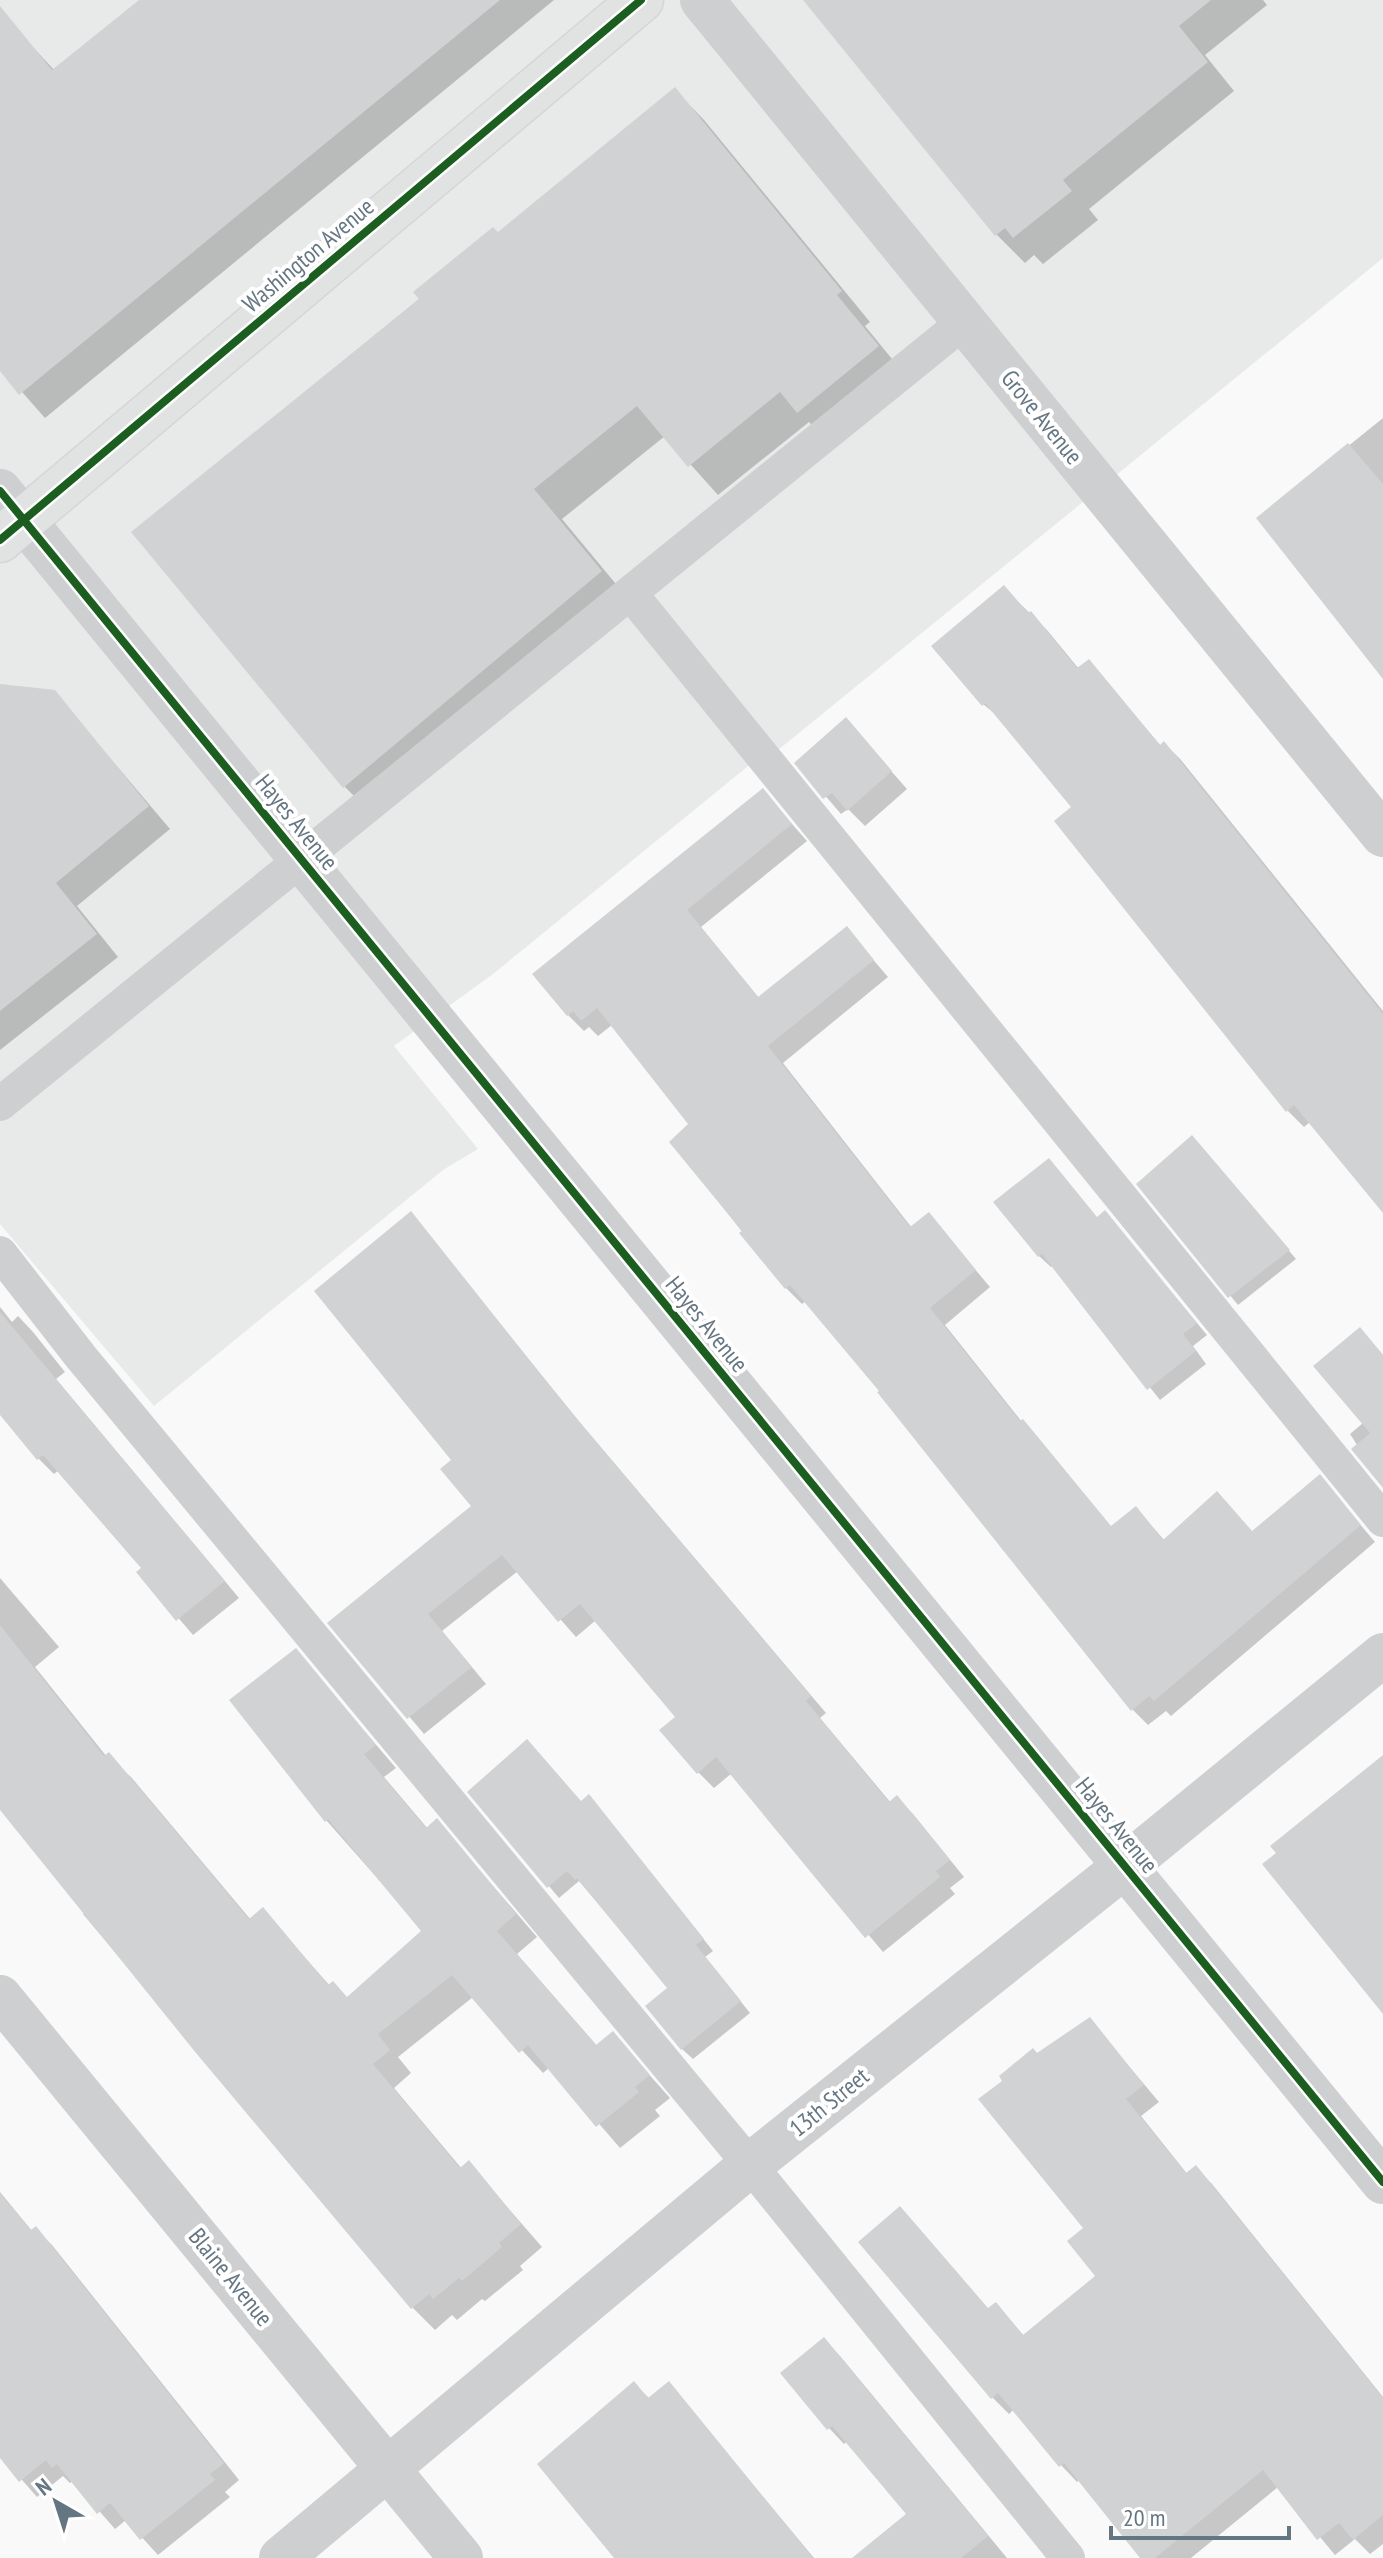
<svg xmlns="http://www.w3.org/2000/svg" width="1383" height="2558" viewBox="0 0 1383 2558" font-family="'PT Sans Narrow',sans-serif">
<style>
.built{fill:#e8e9e9}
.shadow{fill:#0003}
.building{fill:#d0d2d3}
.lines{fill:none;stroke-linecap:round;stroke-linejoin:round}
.primary-casing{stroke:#d5d6d7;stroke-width:47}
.service{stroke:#cecfd0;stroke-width:34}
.minor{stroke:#cecfd0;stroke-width:44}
.primary{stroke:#e1e2e2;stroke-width:44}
.cycleway-casing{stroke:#fff;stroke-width:13}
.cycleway{stroke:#1b5e20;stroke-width:8}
.labels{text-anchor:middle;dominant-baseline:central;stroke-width:8;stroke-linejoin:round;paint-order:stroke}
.street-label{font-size:24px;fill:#657683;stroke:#fff}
</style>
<rect width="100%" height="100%" fill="#f9f9f9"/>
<path class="built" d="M 0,0 L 1383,0 L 1383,258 L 778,750 L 747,767 L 493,974 L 394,1046 L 478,1149 L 443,1170 L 154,1406 L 0,1224 Z"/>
<g class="shadow">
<path d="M 141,0 L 554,0 L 45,418 L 0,367 L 0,44 L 17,30 L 55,71 Z"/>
<path d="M 826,0 L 1263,0 L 1267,5 L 1205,55 L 1234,91 L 1089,209 L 1098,220 L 1043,264 L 1034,255 L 1025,263 L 997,235 Z"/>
<path d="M 675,90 L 704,120 L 870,322 L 865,326 L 906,376 L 828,441 L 809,422 L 718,495 L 665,436 L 562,519 L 630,601 L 374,816 L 345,787 L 134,532 Z"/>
<path d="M 1383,418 L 1383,675 L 1259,518 Z"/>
<path d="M 1004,588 L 1047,630 L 1079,669 L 1088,661 L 1161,746 L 1164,743 L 1181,760 L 1383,1011 L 1383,1211 L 1310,1122 L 1304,1127 L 1288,1111 L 1057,821 L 1074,807 L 1001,719 L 983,704 Z"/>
<path d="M 0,686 L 54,692 L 170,829 L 77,906 L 118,957 L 0,1050 Z"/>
<path d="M 846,720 L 907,789 L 865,826 L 848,809 L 841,814 L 797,763 Z"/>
<path d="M 763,791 L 807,841 L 701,927 L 759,998 L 847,929 L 888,977 L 783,1063 L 912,1228 L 929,1215 L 990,1287 L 945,1325 L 1022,1422 L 1112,1528 L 1136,1508 L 1165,1541 L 1253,1533 L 1320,1477 L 1375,1542 L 1171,1716 L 1166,1711 L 1148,1725 L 1132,1709 L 882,1391 L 806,1301 L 802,1304 L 786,1288 L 672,1142 L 691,1124 L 612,1025 L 598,1036 L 589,1027 L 584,1031 L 568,1015 Z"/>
<path d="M 1200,1145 L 1296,1259 L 1238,1305 L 1138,1184 Z"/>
<path d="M 996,1203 L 1098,1219 L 1105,1213 L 1207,1335 L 1193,1346 L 1206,1364 L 1160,1400 L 1053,1265 L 1051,1267 L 1039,1256 Z"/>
<path d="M 411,1214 L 582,1425 L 826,1713 L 820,1718 L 891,1803 L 897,1798 L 913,1814 L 964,1877 L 950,1888 L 955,1894 L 883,1952 L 732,1773 L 714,1788 L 698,1772 L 678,1717 L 596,1620 L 576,1637 L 518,1571 L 442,1631 L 486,1684 L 424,1734 L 330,1623 L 474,1506 L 454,1460 Z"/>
<path d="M 0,1307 L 12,1322 L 18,1316 L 33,1332 L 65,1372 L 56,1379 L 239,1598 L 193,1635 L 139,1572 L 144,1568 L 59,1470 L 54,1474 L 39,1459 L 0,1411 Z"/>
<path d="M 1376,1347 L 1383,1355 L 1383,1485 L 1350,1434 L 1363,1423 Z"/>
<path d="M 0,1578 L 59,1647 L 35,1667 L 107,1757 L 131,1777 L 251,1920 L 263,1910 L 330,1986 L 348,1999 L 424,1931 L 326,1820 L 295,1650 L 396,1768 L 384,1777 L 428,1829 L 437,1821 L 537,1937 L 517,1954 L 598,2047 L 613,2034 L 670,2098 L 655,2110 L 660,2116 L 620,2148 L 550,2067 L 543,2073 L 473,1997 L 398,2057 L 411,2073 L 394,2088 L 462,2169 L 469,2163 L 542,2247 L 520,2266 L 523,2270 L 485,2301 L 482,2299 L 457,2320 L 452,2315 L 435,2330 L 413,2308 L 83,1914 L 87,1911 L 0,1805 Z"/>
<path d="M 470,1792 L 582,1803 L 599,1808 L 713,1951 L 705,1957 L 750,2013 L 693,2059 L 682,2049 L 670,1989 L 579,1881 L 559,1898 Z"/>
<path d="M 1090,2020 L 1159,2102 L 1141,2116 L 1188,2175 L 1196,2168 L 1212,2184 L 1383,2397 L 1383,2544 L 1370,2554 L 1355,2539 L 1335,2555 L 1278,2487 L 1191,2558 L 1142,2558 L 1080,2479 L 1077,2482 L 1061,2465 L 1014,2409 L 1009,2414 L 993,2398 L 861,2242 L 1011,2321 L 1024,2336 L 1098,2277 L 1037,2055 Z"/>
<path d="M 0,2192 L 32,2231 L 35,2229 L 52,2245 L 239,2480 L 225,2492 L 230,2497 L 158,2555 L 126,2520 L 115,2529 L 73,2481 L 70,2483 L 63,2476 L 37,2497 L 0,2455 Z"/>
<path d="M 824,2340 L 840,2356 L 1007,2558 L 855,2558 L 909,2514 L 847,2441 L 844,2444 L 829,2428 Z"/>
<path d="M 634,2384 L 650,2399 L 669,2384 L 814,2558 L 626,2558 Z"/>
</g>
<g class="building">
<path d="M 139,0 L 500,0 L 19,395 L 0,371 L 0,6 L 52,70 Z"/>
<path d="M 803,0 L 1211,0 L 1179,26 L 1208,62 L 1063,180 L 1072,191 L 1013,238 L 1005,228 L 995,236 Z"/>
<path d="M 675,87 L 842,291 L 837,295 L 879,346 L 797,413 L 780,392 L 688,467 L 637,406 L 534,489 L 602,571 L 343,788 L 131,532 L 419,299 L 413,292 L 493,227 L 498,232 Z"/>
<path d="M 1348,443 L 1383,484 L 1383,679 L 1256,518 Z"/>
<path d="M 1004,585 L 1028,613 L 1031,611 L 1077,668 L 1089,659 L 1160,745 L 1164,741 L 1383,1014 L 1383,1213 L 1294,1105 L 1286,1112 L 1054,821 L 1071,807 L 985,703 L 982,706 L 931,646 Z"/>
<path d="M 0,684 L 55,690 L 149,806 L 56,883 L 97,934 L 0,1011 Z"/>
<path d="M 846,717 L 892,771 L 847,811 L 832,793 L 823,799 L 794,763 Z"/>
<path d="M 763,788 L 792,824 L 687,910 L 758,997 L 847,926 L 874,960 L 768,1046 L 910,1227 L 929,1212 L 976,1270 L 930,1308 L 1020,1421 L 1023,1419 L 1111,1526 L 1136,1506 L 1163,1540 L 1217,1491 L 1252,1531 L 1320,1474 L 1361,1525 L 1154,1701 L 1149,1696 L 1131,1711 L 877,1392 L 879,1391 L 790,1285 L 785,1289 L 739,1233 L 742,1231 L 669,1142 L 688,1124 L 597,1008 L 581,1021 L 573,1011 L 567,1016 L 532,974 Z"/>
<path d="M 1192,1135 L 1290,1250 L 1228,1298 L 1136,1184 Z"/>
<path d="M 1049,1158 L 1097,1217 L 1105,1210 L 1197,1323 L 1183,1334 L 1196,1351 L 1147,1390 L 1042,1254 L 1038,1257 L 993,1202 Z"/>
<path d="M 411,1211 L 566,1406 L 811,1696 L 806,1701 L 889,1802 L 897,1795 L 950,1860 L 936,1871 L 940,1877 L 865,1938 L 716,1757 L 697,1774 L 659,1730 L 675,1717 L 580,1604 L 558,1622 L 502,1555 L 428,1614 L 472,1667 L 407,1719 L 327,1623 L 471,1506 L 440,1469 L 451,1460 L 314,1291 Z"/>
<path d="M 0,1312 L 225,1581 L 176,1621 L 136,1572 L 141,1568 L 43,1455 L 37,1460 L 0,1415 Z"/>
<path d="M 1360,1327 L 1383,1355 L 1383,1488 L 1351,1449 L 1370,1433 L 1313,1366 Z"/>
<path d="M 0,1625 L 104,1756 L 109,1752 L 249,1919 L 263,1907 L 328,1985 L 333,1981 L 347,1997 L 421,1931 L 328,1819 L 325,1822 L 229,1700 L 296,1648 L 376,1745 L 364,1754 L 426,1828 L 437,1818 L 516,1914 L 497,1931 L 596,2045 L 613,2031 L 650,2075 L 635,2087 L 639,2092 L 596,2127 L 528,2045 L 519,2053 L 452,1975 L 378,2034 L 390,2050 L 373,2064 L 460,2168 L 469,2160 L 521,2224 L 499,2243 L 502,2247 L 462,2281 L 459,2278 L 433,2299 L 429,2294 L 411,2309 L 196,2053 L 0,1810 Z"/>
<path d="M 527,1739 L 581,1801 L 589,1794 L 704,1939 L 696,1945 L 741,2001 L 681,2050 L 645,2006 L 667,1988 L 577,1878 L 575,1880 L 567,1871 L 547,1888 L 467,1792 Z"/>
<path d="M 1383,1755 L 1383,2014 L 1262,1864 L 1276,1853 L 1270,1846 Z"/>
<path d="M 1090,2017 L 1144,2085 L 1126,2099 L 1186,2173 L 1196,2165 L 1383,2398 L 1383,2515 L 1353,2540 L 1339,2523 L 1317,2540 L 1263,2470 L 1155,2558 L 1140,2558 L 1064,2463 L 1059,2467 L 998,2393 L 991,2399 L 858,2242 L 900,2206 L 988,2308 L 996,2302 L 1023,2335 L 1095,2276 L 1067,2241 L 1083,2228 L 978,2099 L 1002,2081 L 999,2076 L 1033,2048 L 1037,2053 Z"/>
<path d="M 0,2193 L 31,2230 L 36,2226 L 224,2463 L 210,2474 L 215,2480 L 140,2540 L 110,2503 L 97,2514 L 57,2464 L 52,2468 L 46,2460 L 19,2482 L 0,2458 Z"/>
<path d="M 824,2337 L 988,2536 L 961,2558 L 852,2558 L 906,2514 L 832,2426 L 827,2430 L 780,2373 Z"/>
<path d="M 634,2381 L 648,2398 L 669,2381 L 813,2558 L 614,2558 L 537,2464 Z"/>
</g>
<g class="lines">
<g class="primary-casing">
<path id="primary" d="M 0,540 L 641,0"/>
</g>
<g class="service">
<path d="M 631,594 L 1383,1520"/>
<path d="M 0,1104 L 964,322"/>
<path d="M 0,1253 L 81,1357 L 750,2165 L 1068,2558"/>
</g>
<g class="minor">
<path d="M 702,0 L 1383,835"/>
<path d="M 0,491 L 1383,2182"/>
<path d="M 0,1997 L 461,2558"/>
<path d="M 281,2558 L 750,2165 L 1125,1866 L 1383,1655"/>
</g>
<use href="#primary" class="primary"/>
<g class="cycleway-casing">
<g id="cycleway">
<path d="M 0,491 L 1383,2182"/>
<path d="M 0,540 L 641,0"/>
</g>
</g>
<use href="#cycleway" class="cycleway"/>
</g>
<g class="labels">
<g class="street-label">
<text transform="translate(308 255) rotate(-40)">Washington Avenue</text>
<text transform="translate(1042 417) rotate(51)">Grove Avenue</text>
<text transform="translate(297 822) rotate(51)">Hayes Avenue</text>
<text transform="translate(707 1324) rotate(51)">Hayes Avenue</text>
<text transform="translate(1117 1825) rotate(51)">Hayes Avenue</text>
<text transform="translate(829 2102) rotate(-39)">13th Street</text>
<text transform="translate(231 2277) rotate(51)">Blaine Avenue</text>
</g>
</g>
<g transform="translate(56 2502) rotate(321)" stroke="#ffffff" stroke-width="6" paint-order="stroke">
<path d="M0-6L14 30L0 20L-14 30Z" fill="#657683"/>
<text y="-12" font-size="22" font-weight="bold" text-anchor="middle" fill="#657683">N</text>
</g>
<path d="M1111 2526v12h178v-12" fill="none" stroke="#657683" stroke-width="4"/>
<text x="1123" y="2526" font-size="24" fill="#657683" stroke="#ffffff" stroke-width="6" paint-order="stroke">20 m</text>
</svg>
